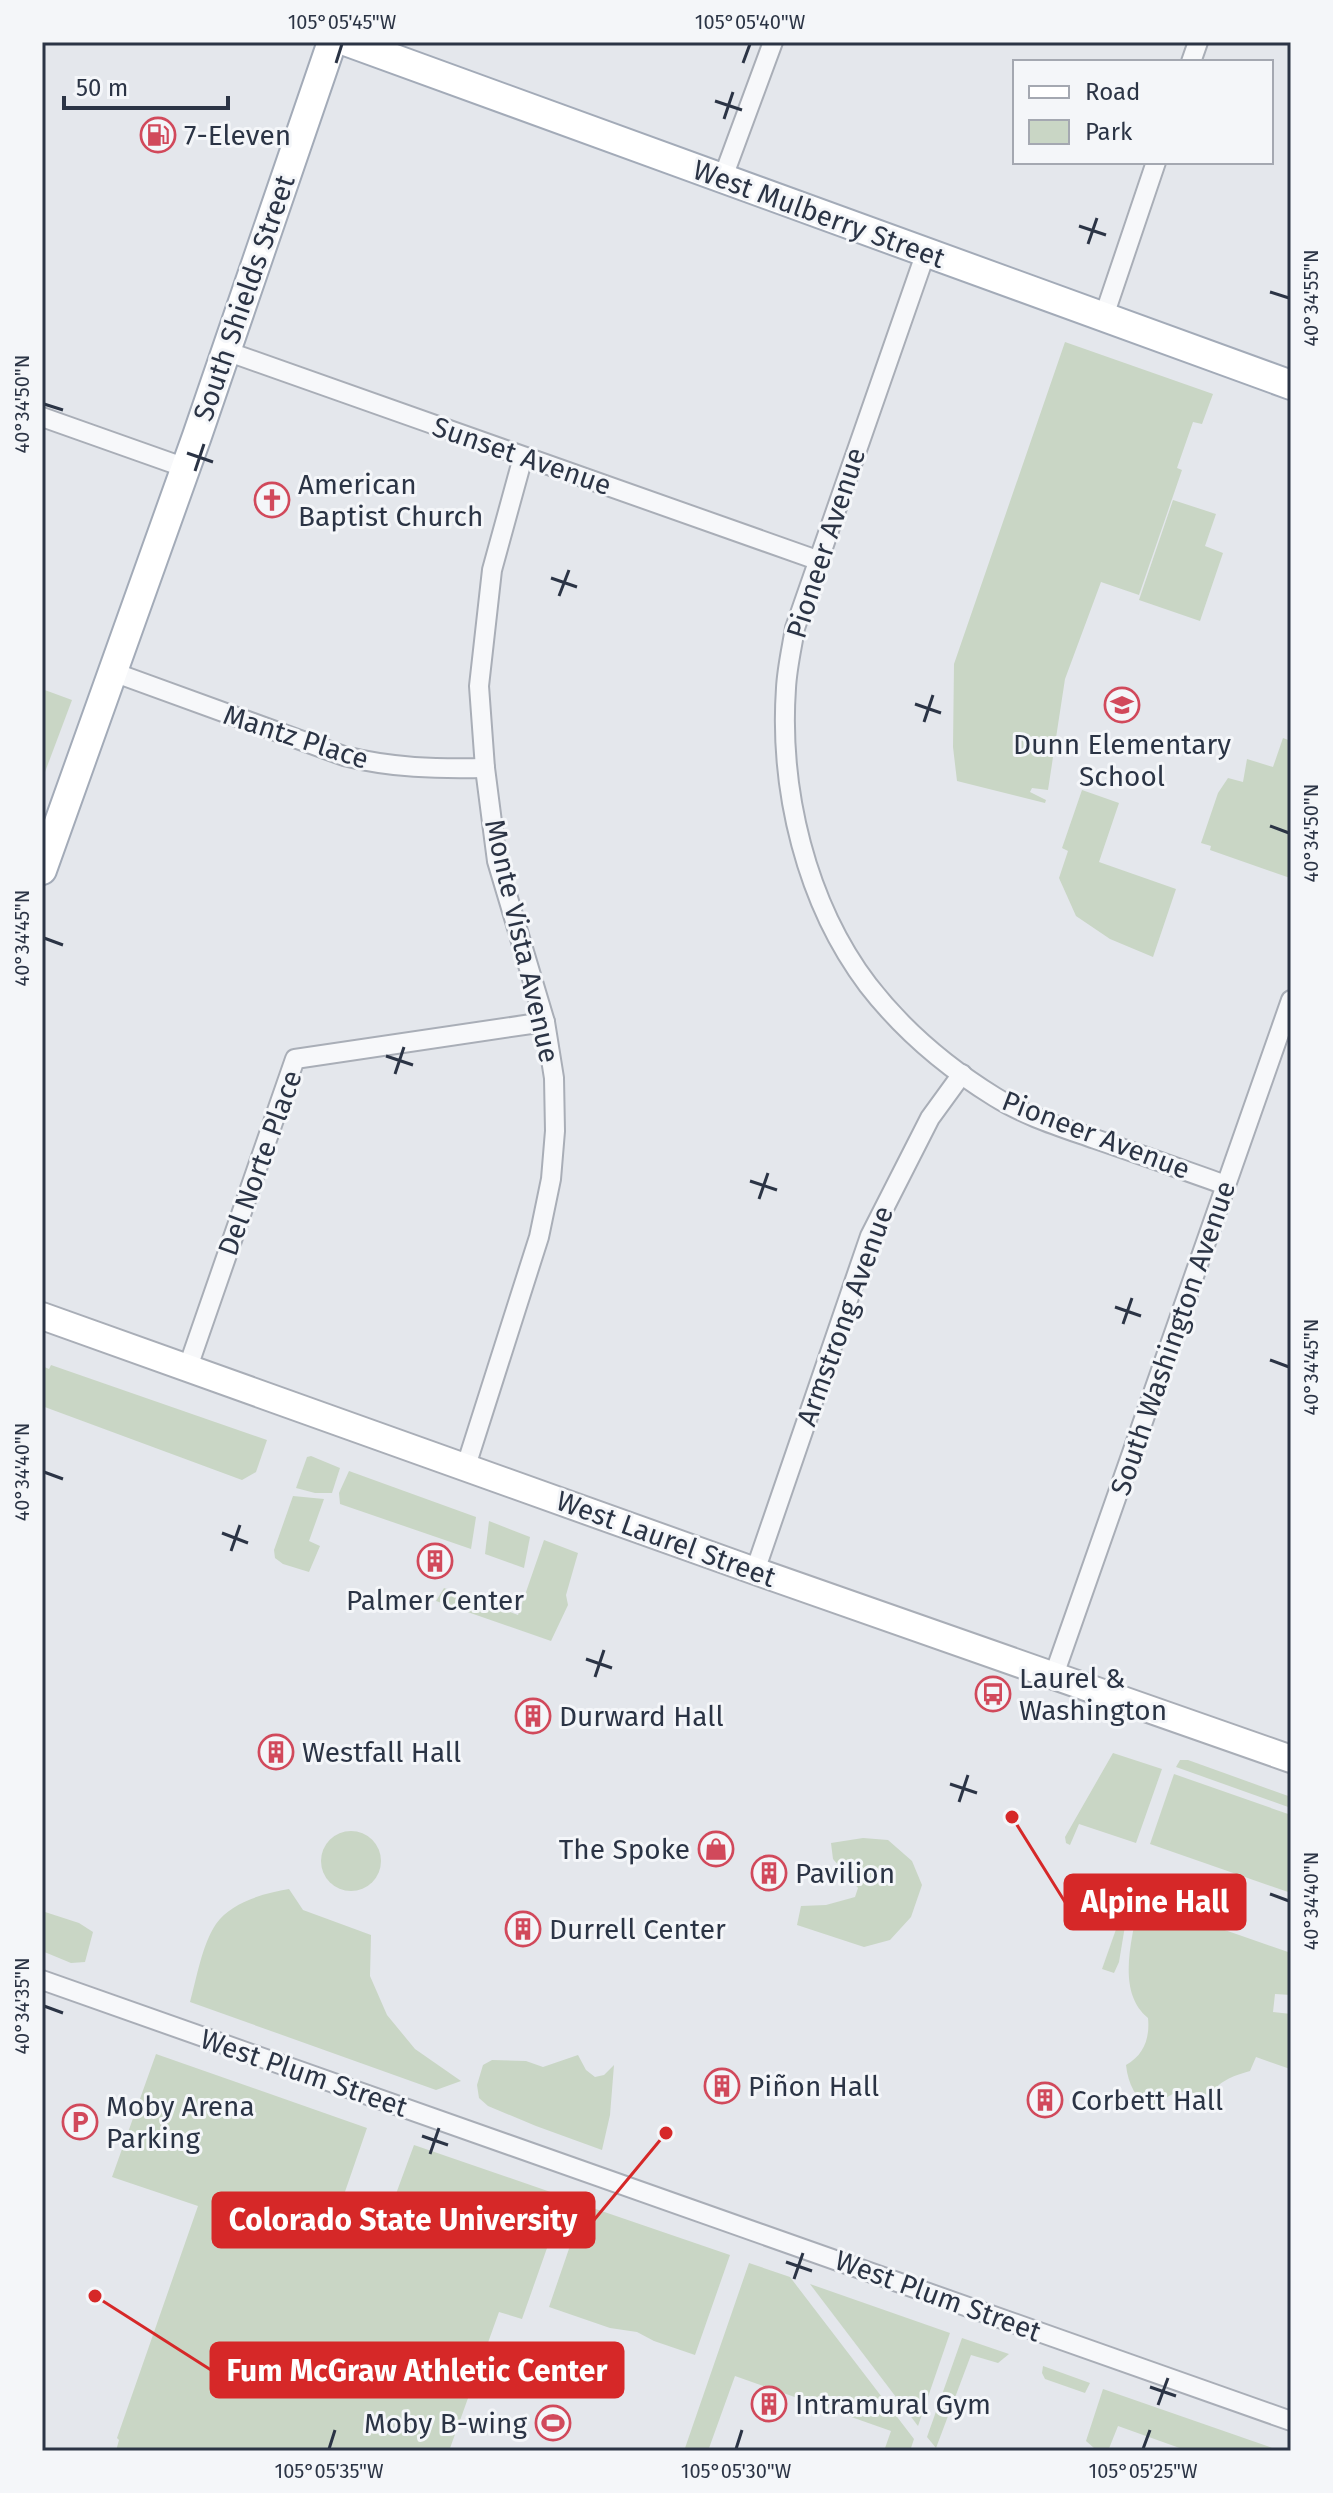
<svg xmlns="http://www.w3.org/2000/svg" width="1333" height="2493" viewBox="0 0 1333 2493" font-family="'Fira Sans',sans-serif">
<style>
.green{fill:#c9d6c5}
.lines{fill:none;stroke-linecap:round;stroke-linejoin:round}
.street-casing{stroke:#a9aeb7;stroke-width:22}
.secondary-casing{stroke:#a9aeb7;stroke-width:30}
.primary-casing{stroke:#a3abb8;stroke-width:32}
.street{stroke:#f7f8fa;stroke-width:18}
.secondary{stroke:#fff;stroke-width:26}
.primary{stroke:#fff;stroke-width:28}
.ticks{fill:none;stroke:#2b3445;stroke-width:3}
.labels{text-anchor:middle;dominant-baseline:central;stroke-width:6;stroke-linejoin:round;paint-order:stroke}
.poi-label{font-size:28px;fill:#2b3445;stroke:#f4f6f9;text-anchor:start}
.street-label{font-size:28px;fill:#2b3445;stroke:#f4f6f9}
.leader{fill:none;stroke:#d62828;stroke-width:3}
.callout-dot{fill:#d62828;stroke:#f4f6f9;stroke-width:3}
.callout{fill:#d62828;stroke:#d62828;stroke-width:3}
.callout-label{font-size:30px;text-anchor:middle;font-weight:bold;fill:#fff}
.neatline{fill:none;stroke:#2b3445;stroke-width:3}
.ticks-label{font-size:20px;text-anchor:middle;fill:#2b3445}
</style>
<rect width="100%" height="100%" fill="#e4e7ec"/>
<g class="green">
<path d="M 1065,342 L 1213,394 L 1202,424 L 1193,422 L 1177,468 L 1182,470 L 1139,595 L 1101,582 L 1065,679 L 1048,790 L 1032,788 L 1030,792 L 1046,800 L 1045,803 L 957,781 L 953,747 L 954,664 Z"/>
<path d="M 1173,500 L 1216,514 L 1205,546 L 1223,553 L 1200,621 L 1139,600 Z"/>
<path d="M 42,689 L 72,700 L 42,780 Z"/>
<path d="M 1283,738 L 1291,741 L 1290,878 L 1210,850 L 1211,846 L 1201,843 L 1218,793 L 1228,778 L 1243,782 L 1247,759 L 1273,767 Z"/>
<path d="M 1082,790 L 1119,803 L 1099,862 L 1176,889 L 1153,957 L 1110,939 L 1076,916 L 1059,878 L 1068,851 L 1062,848 Z"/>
<path d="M 51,1365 L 267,1440 L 256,1472 L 242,1480 L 42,1406 L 42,1366 L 49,1369 Z"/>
<path d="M 311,1456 L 340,1468 L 332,1493 L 315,1493 L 296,1488 L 307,1457 Z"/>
<path d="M 349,1471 L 476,1517 L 471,1549 L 340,1504 L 339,1493 Z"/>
<path d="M 293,1496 L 324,1499 L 309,1541 L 320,1546 L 309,1572 L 283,1564 L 275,1558 L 274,1550 Z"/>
<path d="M 489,1521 L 530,1537 L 524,1568 L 485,1554 Z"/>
<path d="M 544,1540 L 578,1553 L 566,1595 L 568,1605 L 551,1641 L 436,1601 L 444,1588 L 518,1615 Z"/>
<path d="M 1113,1753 L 1162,1769 L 1136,1843 L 1079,1824 L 1070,1845 L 1066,1843 L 1065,1837 Z"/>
<path d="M 1180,1760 L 1188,1760 L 1291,1797 L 1291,1808 L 1176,1767 Z"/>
<path d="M 1174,1774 L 1291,1815 L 1291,1893 L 1150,1844 Z"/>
<circle cx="351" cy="1861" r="30"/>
<path d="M 863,1838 L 888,1840 L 912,1861 L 922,1885 L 911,1917 L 890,1940 L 864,1947 L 797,1925 L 801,1906 L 826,1905 L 855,1897 L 858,1888 L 833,1859 L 831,1843 Z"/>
<path d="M 289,1889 L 303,1910 L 371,1935 L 370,1976 L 387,2015 L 415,2049 L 461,2081 L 436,2090 L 190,2002 C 197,1977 202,1945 216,1924 C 231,1902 265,1893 289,1889 Z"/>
<path d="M 1139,1900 L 1291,1953 L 1291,1995 L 1275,1994 L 1273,2012 L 1291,2014 L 1290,2069 L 1256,2057 L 1250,2071 C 1232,2076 1219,2081 1208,2097 C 1178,2087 1175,2090 1151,2110 C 1136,2099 1128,2084 1126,2065 C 1144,2055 1150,2038 1148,2018 C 1115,1991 1133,1937 1139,1900 Z"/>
<path d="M 1126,1901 L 1128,1908 L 1119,1962 L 1114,1973 L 1102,1969 Z"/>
<path d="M 42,1911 L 79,1923 L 93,1932 L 85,1962 L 71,1963 L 42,1951 Z"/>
<path d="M 156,2054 L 367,2128 L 338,2212 L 383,2229 L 414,2145 L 565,2197 L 522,2319 L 499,2312 L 449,2451 L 116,2451 L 119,2440 L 117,2438 L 198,2206 L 112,2177 Z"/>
<path d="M 578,2055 L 586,2070 L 595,2077 L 604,2075 L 614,2065 L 610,2115 L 602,2150 L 536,2126 L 488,2106 L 479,2098 L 477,2085 L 483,2065 L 492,2060 L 526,2061 L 543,2067 Z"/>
<path d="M 584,2205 L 730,2255 L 695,2355 L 654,2341 L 637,2332 L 610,2328 L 549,2307 Z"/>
<path d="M 749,2263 L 790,2277 L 914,2439 L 910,2451 L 884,2451 L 891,2431 L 735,2376 L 708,2451 L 684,2451 Z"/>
<path d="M 810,2284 L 950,2333 L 918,2426 Z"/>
<path d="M 962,2338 L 1009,2354 L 998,2363 L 971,2355 L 936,2448 L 927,2437 Z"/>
<path d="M 1043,2366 L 1090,2383 L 1085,2393 L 1045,2379 L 1042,2373 Z"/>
<path d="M 1103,2389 L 1281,2451 L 1188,2451 L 1118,2426 L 1108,2451 L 1093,2451 L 1094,2448 L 1086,2441 Z"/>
</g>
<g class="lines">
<g class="street-casing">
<g id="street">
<path d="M 1191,62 L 1198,42"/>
<path d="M 722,180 L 773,42"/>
<path d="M 926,252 L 795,628 C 792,647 787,668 786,688 C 779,790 806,903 868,985 C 902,1029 948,1068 995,1097 C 1025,1116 1061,1127 1095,1139 C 1139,1154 1183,1170 1226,1185"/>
<path d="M 1104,316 L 1156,162"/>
<path d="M 226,351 L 817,560"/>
<path d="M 42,417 L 186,468"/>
<path d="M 113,672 L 344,756 C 392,768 436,769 485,768"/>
<path d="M 188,1367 L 295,1059 L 545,1022"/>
<path d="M 466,1466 L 539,1237 L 551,1179 L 555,1131 L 554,1078 L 545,1022 L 497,861 L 485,768 L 479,686 L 492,570 L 523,457"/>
<path d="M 755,1571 L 870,1236 L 930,1118 L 962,1074"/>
<path d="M 1054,1675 L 1291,1000"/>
<path d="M 42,1980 L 1291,2421"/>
</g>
</g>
<g class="secondary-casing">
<path id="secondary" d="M 42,1316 L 755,1571 L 1291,1759"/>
</g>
<g class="primary-casing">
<g id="primary">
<path d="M 348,42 L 1291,385"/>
<path d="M 42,870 L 197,436 L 332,42"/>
</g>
</g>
<use href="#street" class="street"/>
<use href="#secondary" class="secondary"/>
<use href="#primary" class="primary"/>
</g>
<path class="ticks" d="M 336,63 L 342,44M 743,63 L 750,44M 715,101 L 742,110M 724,119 L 733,92M 1079,226 L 1106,235M 1088,244 L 1097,218M 1270,292 L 1289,298M 44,404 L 63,410M 187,453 L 213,462M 195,471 L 204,444M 551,578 L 577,587M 559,596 L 569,570M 915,704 L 941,713M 924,722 L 933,695M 1270,826 L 1289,833M 44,938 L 63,945M 386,1056 L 413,1065M 395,1074 L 404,1047M 750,1181 L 777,1190M 759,1199 L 768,1173M 1115,1307 L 1141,1316M 1123,1324 L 1132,1298M 1270,1360 L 1289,1367M 44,1472 L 63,1479M 222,1533 L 248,1543M 231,1551 L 240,1525M 586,1659 L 612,1668M 595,1677 L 604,1650M 950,1784 L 977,1793M 959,1802 L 968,1775M 1270,1894 L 1289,1901M 44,2006 L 63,2013M 422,2136 L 448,2145M 430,2154 L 439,2128M 786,2262 L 812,2271M 794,2279 L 803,2253M 1150,2387 L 1176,2396M 1158,2405 L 1168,2378M 329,2449 L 335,2430M 736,2449 L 742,2430M 1143,2449 L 1150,2430"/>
<defs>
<g id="fuel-ring" transform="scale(1.8)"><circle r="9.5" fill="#f4f6f9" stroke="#d1495b" stroke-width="1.5"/><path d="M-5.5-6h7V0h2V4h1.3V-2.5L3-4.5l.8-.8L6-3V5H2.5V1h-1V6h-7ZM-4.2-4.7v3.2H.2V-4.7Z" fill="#d1495b"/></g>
<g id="church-ring" transform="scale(1.8)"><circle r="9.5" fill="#f4f6f9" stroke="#d1495b" stroke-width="1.5"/><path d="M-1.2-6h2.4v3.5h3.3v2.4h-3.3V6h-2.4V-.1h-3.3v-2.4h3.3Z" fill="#d1495b"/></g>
<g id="school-ring" transform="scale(1.8)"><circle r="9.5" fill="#f4f6f9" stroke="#d1495b" stroke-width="1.5"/><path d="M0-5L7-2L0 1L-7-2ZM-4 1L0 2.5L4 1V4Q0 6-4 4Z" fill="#d1495b"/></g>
<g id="building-ring" transform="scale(1.8)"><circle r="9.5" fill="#f4f6f9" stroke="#d1495b" stroke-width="1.5"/><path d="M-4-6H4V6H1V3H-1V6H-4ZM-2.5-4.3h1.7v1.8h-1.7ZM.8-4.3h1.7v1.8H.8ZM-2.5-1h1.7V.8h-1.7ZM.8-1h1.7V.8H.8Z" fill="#d1495b"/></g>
<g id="bus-ring" transform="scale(1.8)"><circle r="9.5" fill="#f4f6f9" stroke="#d1495b" stroke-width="1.5"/><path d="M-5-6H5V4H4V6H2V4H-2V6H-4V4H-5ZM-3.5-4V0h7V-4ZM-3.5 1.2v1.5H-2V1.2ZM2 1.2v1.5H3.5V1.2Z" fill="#d1495b"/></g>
<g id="shop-ring" transform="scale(1.8)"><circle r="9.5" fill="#f4f6f9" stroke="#d1495b" stroke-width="1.5"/><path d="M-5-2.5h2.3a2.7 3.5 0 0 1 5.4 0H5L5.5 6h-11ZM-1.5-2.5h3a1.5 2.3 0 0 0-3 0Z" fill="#d1495b"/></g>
<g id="parking-ring" transform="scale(1.8)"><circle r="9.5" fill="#f4f6f9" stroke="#d1495b" stroke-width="1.5"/><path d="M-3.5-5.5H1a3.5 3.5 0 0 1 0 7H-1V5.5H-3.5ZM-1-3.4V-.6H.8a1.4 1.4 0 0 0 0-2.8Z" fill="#d1495b"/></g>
<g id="stadium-ring" transform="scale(1.8)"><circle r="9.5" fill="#f4f6f9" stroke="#d1495b" stroke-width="1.5"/><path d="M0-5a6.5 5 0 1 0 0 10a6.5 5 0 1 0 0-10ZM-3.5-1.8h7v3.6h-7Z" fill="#d1495b"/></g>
</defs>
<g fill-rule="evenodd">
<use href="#fuel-ring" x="158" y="135"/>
<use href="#church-ring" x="272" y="500"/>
<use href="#school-ring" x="1122" y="705"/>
<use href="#building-ring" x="435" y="1561"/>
<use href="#bus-ring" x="993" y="1694"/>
<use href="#building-ring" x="533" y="1716"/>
<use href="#building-ring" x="276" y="1752"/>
<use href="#shop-ring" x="716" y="1849"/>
<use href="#building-ring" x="769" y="1873"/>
<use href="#building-ring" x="523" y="1929"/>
<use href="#building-ring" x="722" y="2086"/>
<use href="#building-ring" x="1045" y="2100"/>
<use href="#parking-ring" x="80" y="2122"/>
<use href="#building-ring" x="769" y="2404"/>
<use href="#stadium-ring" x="553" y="2423"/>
</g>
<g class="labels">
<g class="poi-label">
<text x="184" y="135">7-Eleven</text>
<text x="298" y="484">American<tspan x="298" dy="32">Baptist Church</tspan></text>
<text x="1122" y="744" text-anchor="middle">Dunn Elementary<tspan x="1122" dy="32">School</tspan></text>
<text x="435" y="1600" text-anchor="middle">Palmer Center</text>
<text x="1019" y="1678">Laurel &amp;<tspan x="1019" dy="32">Washington</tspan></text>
<text x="559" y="1716">Durward Hall</text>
<text x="302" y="1752">Westfall Hall</text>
<text x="690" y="1849" text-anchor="end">The Spoke</text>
<text x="795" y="1873">Pavilion</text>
<text x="549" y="1929">Durrell Center</text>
<text x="748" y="2086">Piñon Hall</text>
<text x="1071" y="2100">Corbett Hall</text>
<text x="106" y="2106">Moby Arena<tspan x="106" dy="32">Parking</tspan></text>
<text x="795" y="2404">Intramural Gym</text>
<text x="527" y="2423" text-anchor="end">Moby B-wing</text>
</g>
<g class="street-label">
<text transform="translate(819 214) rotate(20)">West Mulberry Street</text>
<text transform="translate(244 298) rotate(-71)">South Shields Street</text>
<text transform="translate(522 456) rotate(19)">Sunset Avenue</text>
<text transform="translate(826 543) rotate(-72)">Pioneer Avenue</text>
<text transform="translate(296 737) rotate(18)">Mantz Place</text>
<text transform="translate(522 941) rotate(77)">Monte Vista Avenue</text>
<text transform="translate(1096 1135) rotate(21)">Pioneer Avenue</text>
<text transform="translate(260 1163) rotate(-70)">Del Norte Place</text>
<text transform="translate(845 1316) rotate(-70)">Armstrong Avenue</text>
<text transform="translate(1173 1338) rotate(-71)">South Washington Avenue</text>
<text transform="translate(666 1539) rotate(20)">West Laurel Street</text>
<text transform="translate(304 2073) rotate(19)">West Plum Street</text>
<text transform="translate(938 2296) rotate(20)">West Plum Street</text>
</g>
</g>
<path class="leader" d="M1012 1817L1065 1902M666 2133L594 2220M95 2296L211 2370"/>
<g class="callout-dot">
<circle cx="1012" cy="1817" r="8"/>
<circle cx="666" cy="2133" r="8"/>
<circle cx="95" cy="2296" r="8"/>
</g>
<g class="callout">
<rect x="1065" y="1875" width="180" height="54" rx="8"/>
<rect x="213" y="2193" width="381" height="54" rx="8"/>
<rect x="211" y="2343" width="412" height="54" rx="8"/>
</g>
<g class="callout-label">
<text x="1155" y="1912">Alpine Hall</text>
<text x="403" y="2230">Colorado State University</text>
<text x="417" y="2381">Fum McGraw Athletic Center</text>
</g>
<rect width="1333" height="2493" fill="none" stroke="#f4f6f9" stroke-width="88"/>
<rect x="1013" y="60" width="260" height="104" fill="#f4f6f9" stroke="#a4a8b1" stroke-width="2"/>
<rect x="1029" y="86" width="40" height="12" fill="#ffffff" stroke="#a4a8b1" stroke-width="2"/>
<text x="1085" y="100" font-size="24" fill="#2b3445">Road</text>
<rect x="1029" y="120" width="40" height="24" fill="#c9d6c5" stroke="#a4a8b1" stroke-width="2"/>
<text x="1085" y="140" font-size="24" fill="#2b3445">Park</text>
<path d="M64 96v12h164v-12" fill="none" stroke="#2b3445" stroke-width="4"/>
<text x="76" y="96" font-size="24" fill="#2b3445" stroke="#f4f6f9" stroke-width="6" paint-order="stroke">50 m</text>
<rect x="44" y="44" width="1245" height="2405" class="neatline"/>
<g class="ticks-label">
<text x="342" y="29">105°05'45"W</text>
<text x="750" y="29">105°05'40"W</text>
<text transform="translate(1311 298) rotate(-90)" y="7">40°34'55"N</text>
<text transform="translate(22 404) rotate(-90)" y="7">40°34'50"N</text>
<text transform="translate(1311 833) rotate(-90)" y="7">40°34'50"N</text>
<text transform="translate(22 938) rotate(-90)" y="7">40°34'45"N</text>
<text transform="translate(1311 1367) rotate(-90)" y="7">40°34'45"N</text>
<text transform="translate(22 1472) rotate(-90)" y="7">40°34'40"N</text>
<text transform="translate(1311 1901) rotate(-90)" y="7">40°34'40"N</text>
<text transform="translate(22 2006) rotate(-90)" y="7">40°34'35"N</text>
<text x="329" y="2478">105°05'35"W</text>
<text x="736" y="2478">105°05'30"W</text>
<text x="1143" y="2478">105°05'25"W</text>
</g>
</svg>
